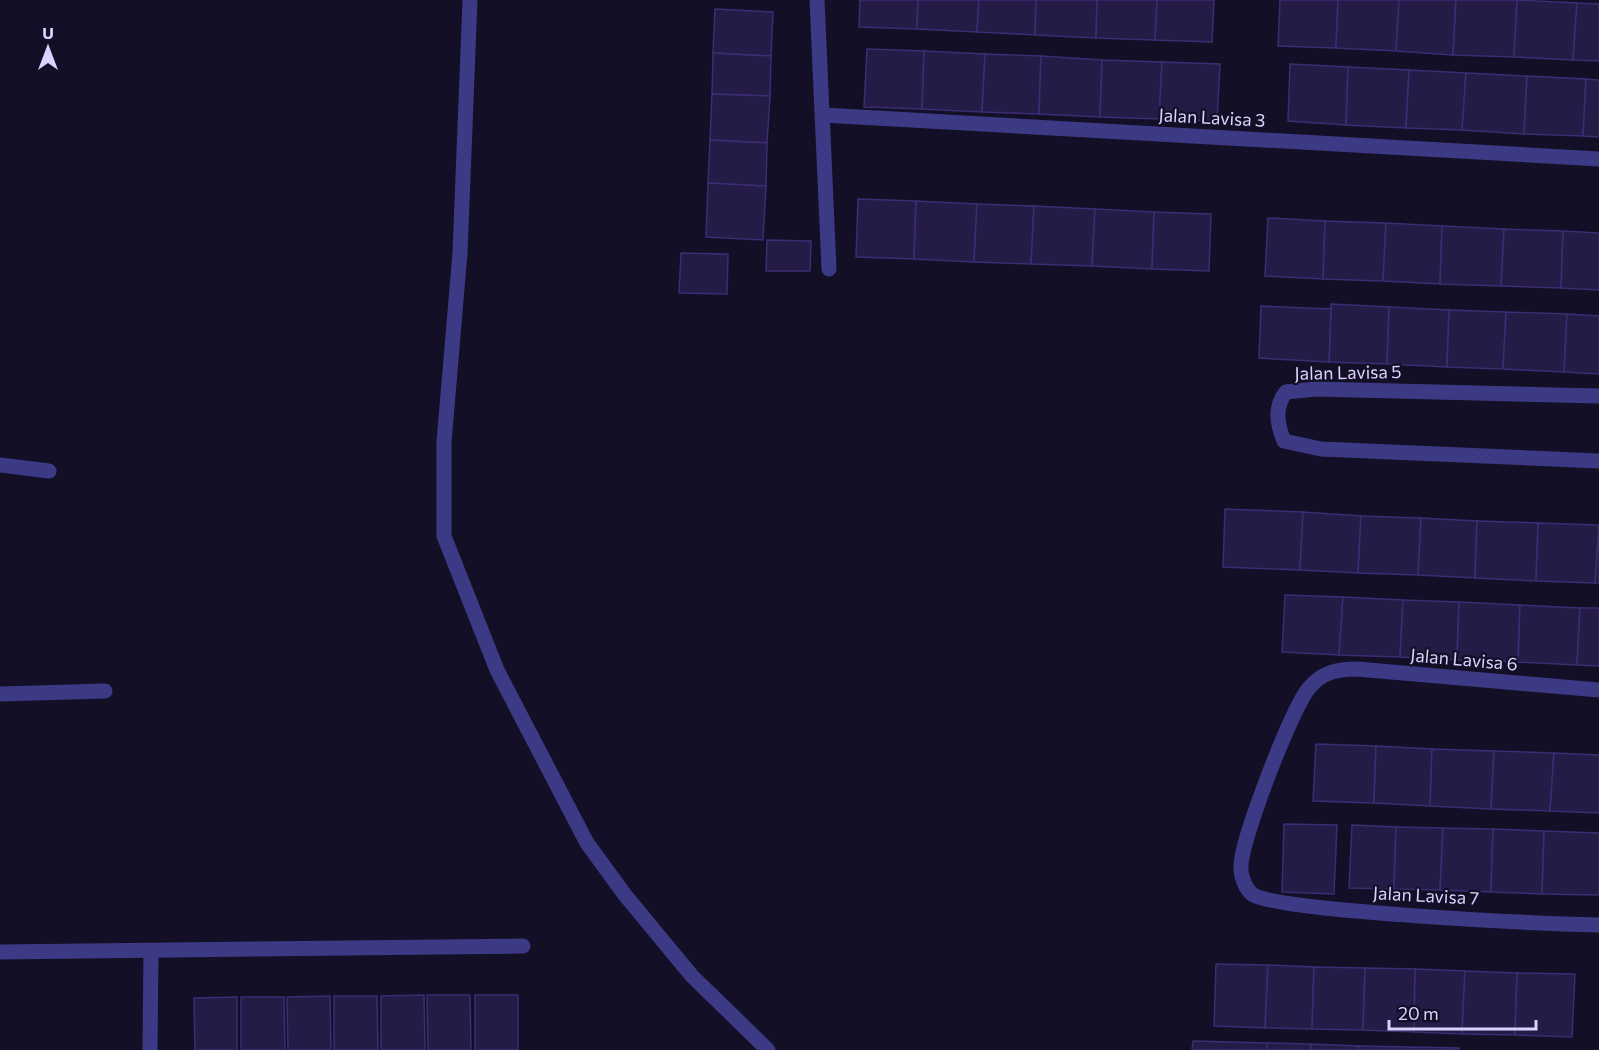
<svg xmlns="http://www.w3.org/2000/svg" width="1599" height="1050" viewBox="0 0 1599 1050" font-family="Commissioner,sans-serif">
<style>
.building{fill:#241b47;stroke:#3b2d73;stroke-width:1.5}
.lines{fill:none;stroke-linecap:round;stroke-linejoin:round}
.street{stroke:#3d3a85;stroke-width:15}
.labels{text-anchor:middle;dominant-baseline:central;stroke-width:4.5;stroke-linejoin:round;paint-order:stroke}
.street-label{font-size:18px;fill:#d9d4ff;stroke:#130f26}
</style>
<rect width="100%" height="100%" fill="#130f26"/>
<g class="building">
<path d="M 860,0 L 918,0 L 917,29 L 859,27 Z"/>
<path d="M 918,0 L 979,0 L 977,32 L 917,29 Z"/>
<path d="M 979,0 L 1036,0 L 1035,35 L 977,32 Z"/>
<path d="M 1036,0 L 1097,0 L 1096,38 L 1035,35 Z"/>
<path d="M 1097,0 L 1157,0 L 1155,40 L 1096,38 Z"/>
<path d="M 1157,0 L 1214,0 L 1212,42 L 1155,40 Z"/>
<path d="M 1280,0 L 1338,0 L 1336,48 L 1278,46 Z"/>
<path d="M 1338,0 L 1399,0 L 1396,51 L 1336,48 Z"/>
<path d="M 1399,0 L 1456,0 L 1453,55 L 1396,51 Z"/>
<path d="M 1456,0 L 1517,0 L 1514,57 L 1453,55 Z"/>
<path d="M 1517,0 L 1577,3 L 1573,60 L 1514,57 Z"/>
<path d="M 1577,3 L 1599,4 L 1599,61 L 1573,60 Z"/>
<path d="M 715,9 L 773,12 L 771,56 L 713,53 Z"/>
<path d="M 867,49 L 924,51 L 922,109 L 864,107 Z"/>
<path d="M 924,51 L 985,54 L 982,112 L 922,109 Z"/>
<path d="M 713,53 L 771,56 L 770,96 L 712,94 Z"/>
<path d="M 985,54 L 1041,56 L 1039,114 L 982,112 Z"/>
<path d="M 1041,56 L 1102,60 L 1100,117 L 1039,114 Z"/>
<path d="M 1102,60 L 1162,62 L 1159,119 L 1100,117 Z"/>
<path d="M 1162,62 L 1220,64 L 1217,121 L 1159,119 Z"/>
<path d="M 1290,64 L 1348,67 L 1346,125 L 1288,121 Z"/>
<path d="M 1348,67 L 1409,70 L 1406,128 L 1346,125 Z"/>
<path d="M 1409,70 L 1466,73 L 1462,130 L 1406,128 Z"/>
<path d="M 1466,73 L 1527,76 L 1524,134 L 1462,130 Z"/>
<path d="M 1527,76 L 1586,79 L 1583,136 L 1524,134 Z"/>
<path d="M 1586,79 L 1599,80 L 1599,137 L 1583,136 Z"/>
<path d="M 712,94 L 770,96 L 767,143 L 710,140 Z"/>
<path d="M 710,140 L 767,143 L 766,186 L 708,183 Z"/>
<path d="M 708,183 L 766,186 L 763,240 L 706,237 Z"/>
<path d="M 858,199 L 916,201 L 914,259 L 856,257 Z"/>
<path d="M 916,201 L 977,204 L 974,262 L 914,259 Z"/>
<path d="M 977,204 L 1034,206 L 1031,264 L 974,262 Z"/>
<path d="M 1034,206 L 1095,209 L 1092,266 L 1031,264 Z"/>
<path d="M 1095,209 L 1154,212 L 1152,269 L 1092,266 Z"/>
<path d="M 1154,212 L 1211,214 L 1209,271 L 1152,269 Z"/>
<path d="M 1268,218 L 1325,221 L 1323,279 L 1265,276 Z"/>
<path d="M 1325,221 L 1386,223 L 1383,281 L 1323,279 Z"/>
<path d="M 1386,223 L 1442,226 L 1440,284 L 1383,281 Z"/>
<path d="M 1442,226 L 1504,229 L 1501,286 L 1440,284 Z"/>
<path d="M 1504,229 L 1563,231 L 1561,288 L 1501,286 Z"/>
<path d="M 1563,231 L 1599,233 L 1599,290 L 1561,288 Z"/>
<path d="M 767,240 L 811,241 L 810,271 L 766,271 Z"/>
<path d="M 681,253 L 728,254 L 727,294 L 679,293 Z"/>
<path d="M 1331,304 L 1389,307 L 1387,364 L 1329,362 Z"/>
<path d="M 1261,306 L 1331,309 L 1329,362 L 1259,358 Z"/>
<path d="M 1389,307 L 1449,310 L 1447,367 L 1387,364 Z"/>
<path d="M 1449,310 L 1506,312 L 1503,369 L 1447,367 Z"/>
<path d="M 1506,312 L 1567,314 L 1564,372 L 1503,369 Z"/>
<path d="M 1567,314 L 1599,316 L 1599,374 L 1564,372 Z"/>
<path d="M 1225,509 L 1303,512 L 1300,570 L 1223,567 Z"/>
<path d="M 1303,512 L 1361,516 L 1358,573 L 1300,570 Z"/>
<path d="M 1361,516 L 1421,518 L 1418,575 L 1358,573 Z"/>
<path d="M 1421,518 L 1477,521 L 1475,578 L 1418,575 Z"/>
<path d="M 1477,521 L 1538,523 L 1536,581 L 1475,578 Z"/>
<path d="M 1538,523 L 1599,525 L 1595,583 L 1536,581 Z"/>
<path d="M 1599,525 L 1599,583 L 1595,583 Z"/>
<path d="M 1285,595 L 1343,597 L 1339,655 L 1282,652 Z"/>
<path d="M 1343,597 L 1403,600 L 1400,657 L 1339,655 Z"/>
<path d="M 1403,600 L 1459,602 L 1457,660 L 1400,657 Z"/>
<path d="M 1459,602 L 1520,605 L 1518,662 L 1457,660 Z"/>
<path d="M 1520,605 L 1580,608 L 1577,665 L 1518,662 Z"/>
<path d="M 1580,608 L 1599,608 L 1599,666 L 1577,665 Z"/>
<path d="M 1316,744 L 1376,746 L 1374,803 L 1313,801 Z"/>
<path d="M 1376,746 L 1432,749 L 1430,806 L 1374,803 Z"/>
<path d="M 1432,749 L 1494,751 L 1491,809 L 1430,806 Z"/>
<path d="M 1494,751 L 1554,753 L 1550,811 L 1491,809 Z"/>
<path d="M 1554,753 L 1599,755 L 1599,813 L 1550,811 Z"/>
<path d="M 1284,824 L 1337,825 L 1334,894 L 1282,892 Z"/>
<path d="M 1352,825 L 1396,827 L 1394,889 L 1349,888 Z"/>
<path d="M 1396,827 L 1443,828 L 1440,890 L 1394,889 Z"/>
<path d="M 1443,828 L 1493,829 L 1491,892 L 1440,890 Z"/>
<path d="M 1493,829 L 1544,831 L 1542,894 L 1491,892 Z"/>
<path d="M 1544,831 L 1599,833 L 1599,895 L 1542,894 Z"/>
<path d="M 1216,964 L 1268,965 L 1265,1028 L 1214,1026 Z"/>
<path d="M 1268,965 L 1314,967 L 1312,1029 L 1265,1028 Z"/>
<path d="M 1314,967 L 1365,968 L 1363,1030 L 1312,1029 Z"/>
<path d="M 1365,968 L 1415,969 L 1414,1032 L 1363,1030 Z"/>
<path d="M 1415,969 L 1465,971 L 1462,1034 L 1414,1032 Z"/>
<path d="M 1465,971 L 1517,973 L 1515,1035 L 1462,1034 Z"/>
<path d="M 1517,973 L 1575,974 L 1572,1037 L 1515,1035 Z"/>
<path d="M 424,995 L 425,1050 L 381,1050 L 381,996 Z"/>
<path d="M 427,995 L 470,995 L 471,1050 L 428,1050 Z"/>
<rect x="475" y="995" width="43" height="55"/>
<path d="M 330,996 L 331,1050 L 288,1050 L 287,997 Z"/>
<path d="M 334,996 L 377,996 L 378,1050 L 334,1050 Z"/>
<path d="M 237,997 L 237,1050 L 195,1050 L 194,998 Z"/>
<path d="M 241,997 L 284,997 L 285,1050 L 241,1050 Z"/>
<path d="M 1193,1041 L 1267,1043 L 1267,1050 L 1192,1050 Z"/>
<path d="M 1267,1043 L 1311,1044 L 1311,1050 L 1267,1050 Z"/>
<path d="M 1311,1044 L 1358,1046 L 1358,1050 L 1311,1050 Z"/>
<path d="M 1358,1046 L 1408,1047 L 1408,1050 L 1358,1050 Z"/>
<path d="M 1408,1047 L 1459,1048 L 1459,1050 L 1408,1050 Z"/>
</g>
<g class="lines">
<g class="street">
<path d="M 470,0 L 460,253 L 444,442 L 444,536 L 497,670 L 587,843 L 625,895 L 692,976 L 768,1050"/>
<path d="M 817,0 L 829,269"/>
<path d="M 823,115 L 1599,159"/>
<path d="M 1599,396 L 1316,389 L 1286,392 C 1274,407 1277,424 1284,441 L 1321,449 L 1599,461"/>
<path d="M 0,465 L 49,471"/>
<path d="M 1599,690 L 1357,669 C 1338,669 1322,672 1309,688 C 1291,710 1242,838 1241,865 C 1240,875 1245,888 1252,894 C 1273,912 1554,924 1599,925"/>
<path d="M 0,694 L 105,691"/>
<path d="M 0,952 L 523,946"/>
<path d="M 150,1050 L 151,951"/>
</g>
</g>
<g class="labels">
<g class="street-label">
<text transform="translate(1212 117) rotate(3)">Jalan Lavisa 3</text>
<text transform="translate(1348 372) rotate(-1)">Jalan Lavisa 5</text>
<text transform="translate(1464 659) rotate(5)">Jalan Lavisa 6</text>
<text transform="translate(1426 895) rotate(3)">Jalan Lavisa 7</text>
</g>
</g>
<g transform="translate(48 48)" stroke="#130f26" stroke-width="4.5" paint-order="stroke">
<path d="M0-4.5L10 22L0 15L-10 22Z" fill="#d9d4ff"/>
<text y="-9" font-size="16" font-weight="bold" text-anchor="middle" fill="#d9d4ff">U</text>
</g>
<path d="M1389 1020v9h147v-9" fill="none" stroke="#d9d4ff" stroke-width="3"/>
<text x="1398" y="1020" font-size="18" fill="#d9d4ff" stroke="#130f26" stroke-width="4.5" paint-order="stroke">20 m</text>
</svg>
